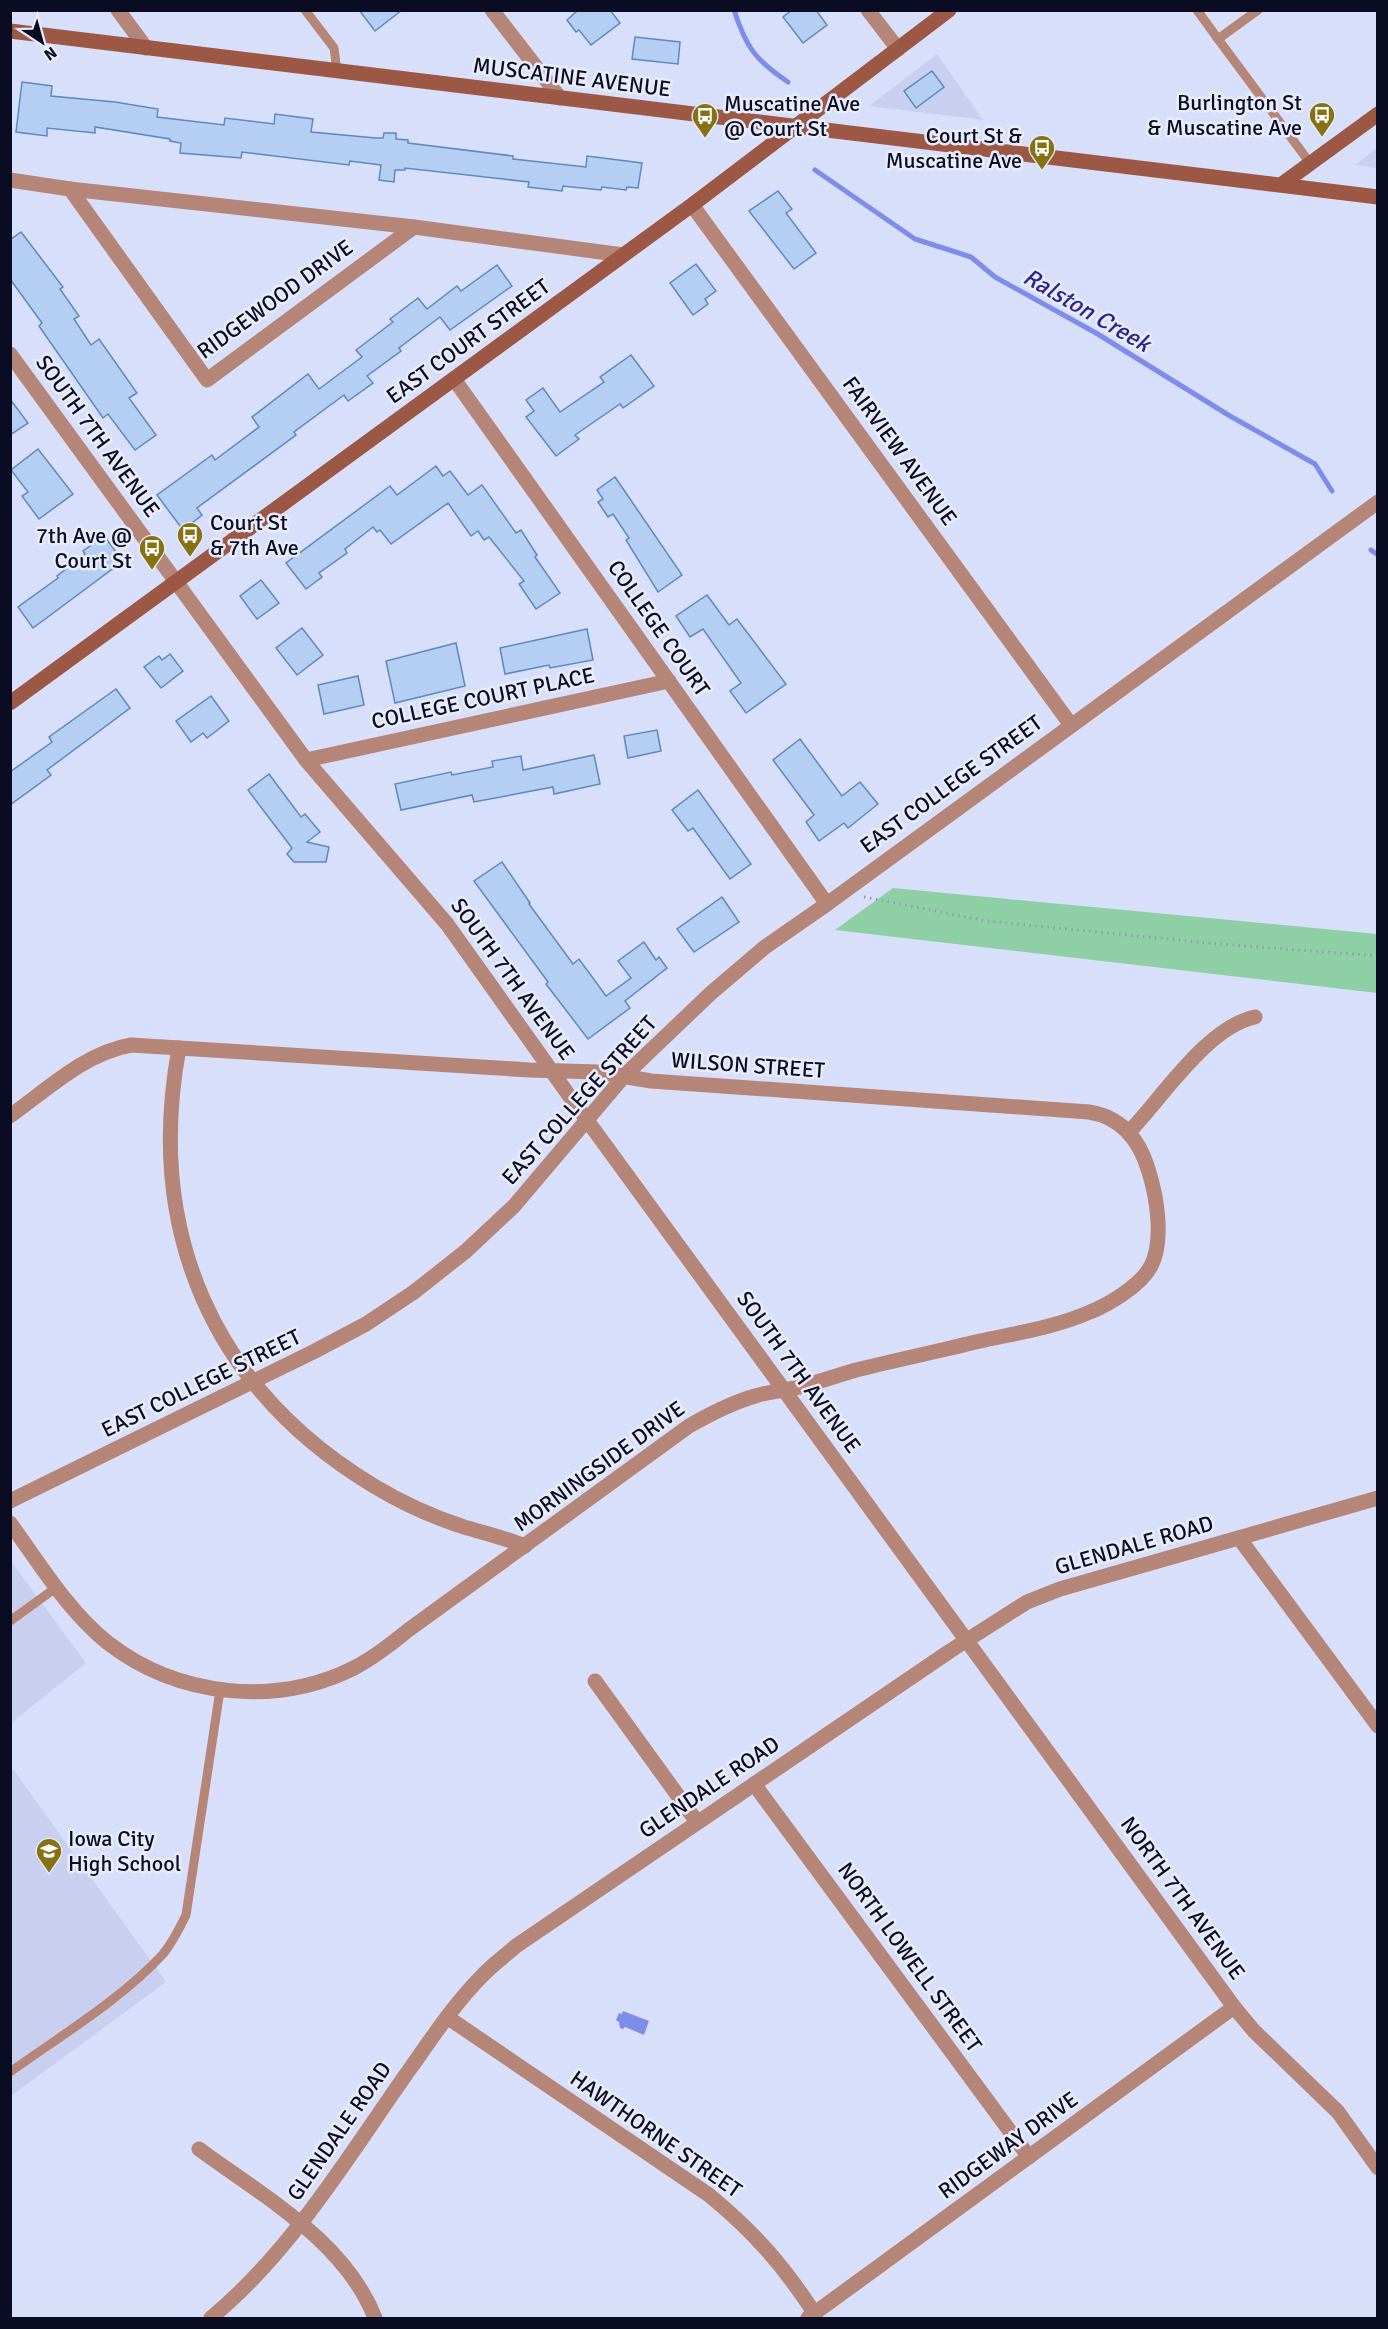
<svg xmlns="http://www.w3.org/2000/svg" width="1388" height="2329" viewBox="0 0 1388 2329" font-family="Signika,sans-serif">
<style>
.built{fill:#c9cfee}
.green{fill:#8fcfa6}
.water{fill:#7e8cea}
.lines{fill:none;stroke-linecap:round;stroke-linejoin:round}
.stream{stroke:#7e8cea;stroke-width:5}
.building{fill:#b5cff2;stroke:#5d88c0;stroke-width:1.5}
.path{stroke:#9499b4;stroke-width:3;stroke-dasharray:1.5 4.5;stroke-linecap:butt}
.lane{stroke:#b58578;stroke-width:9}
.street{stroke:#b58578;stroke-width:15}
.secondary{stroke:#9c5745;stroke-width:15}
.labels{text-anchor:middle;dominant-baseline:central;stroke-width:5;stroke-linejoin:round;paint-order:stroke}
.street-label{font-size:22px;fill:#0a0c24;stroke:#e9edfb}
.poi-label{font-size:22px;fill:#0a0c24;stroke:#e9edfb;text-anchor:end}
.water-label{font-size:24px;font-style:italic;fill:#2a2491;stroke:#e9edfb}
</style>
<rect width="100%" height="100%" fill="#d8dffb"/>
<g class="built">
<path d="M 937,54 L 983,120 L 869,106 Z"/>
<path d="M 1377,148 L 1377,168 L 1355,165 Z"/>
<path d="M 10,1560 L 86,1663 L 11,1723 L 10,1723 Z"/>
<path d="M 10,1765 L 166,1982 L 11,2096 L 10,2096 Z"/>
</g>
<path class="green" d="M 893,888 L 1377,934 L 1377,993 L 835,930 Z"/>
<path class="water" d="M 623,2011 L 649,2021 L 644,2035 L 625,2027 L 623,2029 L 620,2028 L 619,2022 L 616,2020 L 619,2013 L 622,2014 Z"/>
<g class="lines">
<g class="stream">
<path d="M 734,10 C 746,47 755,60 788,82"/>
<path d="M 815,170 L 915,239 L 971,257 L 995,277 L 1096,333 L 1230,416 L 1315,464 L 1332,491"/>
<path d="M 1371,550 L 1378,555"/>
</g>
</g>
<g class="building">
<path d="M 359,10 L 402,10 L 375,31 Z"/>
<path d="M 578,10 L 610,10 L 620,23 L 591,45 L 579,30 L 576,32 L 567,20 Z"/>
<path d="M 792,10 L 816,10 L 827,25 L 803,43 L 783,17 Z"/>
<path d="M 635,37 L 680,42 L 678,64 L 632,59 Z"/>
<path d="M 932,71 L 944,87 L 916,108 L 904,91 Z"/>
<path d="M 22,82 L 52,86 L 51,96 L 115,102 L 158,109 L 157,117 L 224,125 L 225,118 L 274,124 L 275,114 L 313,119 L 311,132 L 376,138 L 383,138 L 384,133 L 396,133 L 396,139 L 408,140 L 408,143 L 513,156 L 513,159 L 586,167 L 587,156 L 642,163 L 638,188 L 627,187 L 626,190 L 602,187 L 601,190 L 563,186 L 562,191 L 528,187 L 529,182 L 405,168 L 405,170 L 395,170 L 394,182 L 379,180 L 381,165 L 350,161 L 349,165 L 242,152 L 241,158 L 180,153 L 181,143 L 170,141 L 170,139 L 95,127 L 95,133 L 47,128 L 47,136 L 16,132 Z"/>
<path d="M 778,191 L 792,209 L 786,213 L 816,253 L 794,269 L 749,211 Z"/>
<path d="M 21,232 L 63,287 L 60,289 L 79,316 L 74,319 L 91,345 L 99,339 L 137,393 L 129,398 L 156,435 L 135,450 L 108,414 L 103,418 L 39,326 L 42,323 L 10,279 L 10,240 Z"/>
<path d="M 696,264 L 716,291 L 705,299 L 708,304 L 693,315 L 670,283 Z"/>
<path d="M 497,265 L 512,286 L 450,330 L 440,317 L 399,348 L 401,351 L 367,376 L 373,383 L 348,401 L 344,395 L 294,432 L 296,435 L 197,508 L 202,515 L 183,530 L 157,495 L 212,455 L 215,460 L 259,427 L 252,417 L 308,374 L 319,389 L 362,357 L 356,350 L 393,322 L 390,319 L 418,298 L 427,309 L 457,286 L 461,291 Z"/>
<path d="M 631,355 L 654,386 L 623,408 L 620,404 L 575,435 L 579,439 L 556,456 L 526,417 L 534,411 L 526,400 L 543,388 L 560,412 L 604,382 L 600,377 Z"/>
<path d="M 10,399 L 28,423 L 10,435 Z"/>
<path d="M 38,449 L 73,494 L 39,519 L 22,496 L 28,492 L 11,470 Z"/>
<path d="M 436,466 L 443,476 L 450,471 L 468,495 L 482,485 L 516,533 L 521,530 L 537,555 L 535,557 L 560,593 L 536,609 L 519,584 L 524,581 L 489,537 L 484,540 L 478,531 L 471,536 L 448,503 L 391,544 L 380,530 L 377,532 L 373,527 L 345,549 L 347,553 L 319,573 L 322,577 L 306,589 L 286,563 L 390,486 L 397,495 Z"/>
<path d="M 615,477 L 682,575 L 658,592 L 626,540 L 629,538 L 613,514 L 608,517 L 598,502 L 603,499 L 597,490 Z"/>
<path d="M 104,536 L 123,561 L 33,628 L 18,607 L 58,578 L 57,576 L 85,554 L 83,551 Z"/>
<path d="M 261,580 L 279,603 L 257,619 L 240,596 Z"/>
<path d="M 707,595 L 729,625 L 737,619 L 786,684 L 746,713 L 730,691 L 741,683 L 703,629 L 690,637 L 676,616 Z"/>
<path d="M 302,628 L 323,655 L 297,675 L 276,648 Z"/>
<path d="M 587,629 L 593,660 L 550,668 L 549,665 L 505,674 L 500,648 Z"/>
<path d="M 456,643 L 465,686 L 395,703 L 386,661 Z"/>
<path d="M 170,654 L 183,671 L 161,688 L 144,667 L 159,656 L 162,660 Z"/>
<path d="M 358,676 L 364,705 L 324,714 L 318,685 Z"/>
<path d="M 116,689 L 130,708 L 47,770 L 51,775 L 10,805 L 10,772 L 52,742 L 49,737 Z"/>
<path d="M 211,696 L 229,721 L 207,738 L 203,733 L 191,742 L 176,721 Z"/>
<path d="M 657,730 L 661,751 L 628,758 L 624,736 Z"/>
<path d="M 800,739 L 842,796 L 860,782 L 878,804 L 848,828 L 844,823 L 819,841 L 806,822 L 814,815 L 773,760 Z"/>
<path d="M 594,755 L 600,784 L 554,794 L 553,787 L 474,802 L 472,795 L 401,810 L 395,784 L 451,772 L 452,775 L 493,767 L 492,761 L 521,756 L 523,770 Z"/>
<path d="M 269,774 L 301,817 L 305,814 L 320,832 L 307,842 L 329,847 L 326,862 L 294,862 L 287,854 L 292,848 L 248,790 Z"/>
<path d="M 698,790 L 751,864 L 730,879 L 693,828 L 688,831 L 672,810 Z"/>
<path d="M 502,862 L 530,903 L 529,904 L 573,964 L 579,959 L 606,996 L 631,978 L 618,961 L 644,942 L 656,960 L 659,957 L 667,968 L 625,1001 L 630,1008 L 588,1039 L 546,984 L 548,982 L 474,881 Z"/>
<path d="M 722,897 L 739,922 L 694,952 L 677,929 Z"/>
</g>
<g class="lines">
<path class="path" d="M 864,897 L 987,921 L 1207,943 L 1378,956"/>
<g class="lane">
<path d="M 305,10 L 334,48 L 337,71"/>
<path d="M 1197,10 L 1218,39"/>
<path d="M 1258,10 L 1218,39 L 1310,163"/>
<path d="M 10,1621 L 57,1587"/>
<path d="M 10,2072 C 59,2037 123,1998 163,1954 C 173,1942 179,1929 186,1915 L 220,1690"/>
</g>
<g class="street">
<path d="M 118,10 L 146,48"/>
<path d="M 492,10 L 560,98"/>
<path d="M 868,10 L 898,49"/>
<path d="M 10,180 L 70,189 L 207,380 L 414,227 L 623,255"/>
<path d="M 70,189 L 414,227"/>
<path d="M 692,205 L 1071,725"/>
<path d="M 10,354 L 306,760 L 447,924 L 573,1101 L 1234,2007 L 1254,2031 L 1338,2112 L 1378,2168"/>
<path d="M 454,379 L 827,904"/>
<path d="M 306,760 L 669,681"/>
<path d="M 179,1048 C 145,1232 213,1389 374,1486 C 402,1503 433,1517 464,1527 C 485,1533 505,1538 525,1546"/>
<path d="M 10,1116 C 48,1089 85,1053 131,1045 L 530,1070 L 598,1072 L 651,1081 L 1089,1112 C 1122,1117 1140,1141 1149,1172 C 1157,1198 1164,1241 1151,1266 C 1141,1285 1110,1304 1090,1312 C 1056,1327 1017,1333 980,1341 C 939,1351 897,1360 856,1370 C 839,1375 821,1381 804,1386 C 788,1390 771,1391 755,1396 C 731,1403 710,1414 689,1426 L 407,1631 C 390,1645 373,1658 354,1668 C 276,1707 178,1697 108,1643 C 68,1611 40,1564 10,1523"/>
<path d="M 1129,1132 C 1162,1098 1207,1027 1255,1017"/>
<path d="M 10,1501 L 315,1351 L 366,1324 L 414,1292 L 466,1251 L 514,1206 L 625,1075 L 711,993 L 765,947 L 827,904 L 1378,502"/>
<path d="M 1239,1538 L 1378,1726"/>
<path d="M 595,1681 L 697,1822"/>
<path d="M 754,1784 L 1029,2157"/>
<path d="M 447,2017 L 709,2195 C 754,2232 783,2265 815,2314"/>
<path d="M 199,2149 C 264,2197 345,2241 375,2318"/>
<path d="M 211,2318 C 294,2249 350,2153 412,2066 C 434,2035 455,2003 482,1976 C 492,1965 505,1956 516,1946 L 950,1651 L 1027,1602 L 1060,1589 L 1378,1498"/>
<path d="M 808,2318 L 1234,2007"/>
</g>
<g class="secondary">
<path d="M 10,31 L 1378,197"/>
<path d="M 1282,184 L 1378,114"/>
<path d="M 10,703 L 692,205 L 949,10"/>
</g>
</g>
<defs>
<g id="bus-pin" transform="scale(1.35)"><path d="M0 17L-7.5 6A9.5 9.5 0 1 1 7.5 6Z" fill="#867213" stroke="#e9edfb"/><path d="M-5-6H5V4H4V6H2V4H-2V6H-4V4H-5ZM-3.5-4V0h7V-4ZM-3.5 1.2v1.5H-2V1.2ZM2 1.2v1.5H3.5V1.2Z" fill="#fff"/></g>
<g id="school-pin" transform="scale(1.35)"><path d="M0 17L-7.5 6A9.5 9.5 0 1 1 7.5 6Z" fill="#867213" stroke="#e9edfb"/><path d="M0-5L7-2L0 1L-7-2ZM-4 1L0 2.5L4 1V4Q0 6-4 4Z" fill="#fff"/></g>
</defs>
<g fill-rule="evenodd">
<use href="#bus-pin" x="1322" y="115"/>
<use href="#bus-pin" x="705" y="116"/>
<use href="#bus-pin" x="1042" y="148"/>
<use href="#bus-pin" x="190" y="535"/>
<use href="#bus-pin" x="152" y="548"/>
<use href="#school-pin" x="49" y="1851"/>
</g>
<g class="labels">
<g class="street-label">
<text transform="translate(572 77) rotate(7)">MUSCATINE AVENUE</text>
<text transform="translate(275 299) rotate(-36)">RIDGEWOOD DRIVE</text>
<text transform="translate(468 341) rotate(-36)">EAST COURT STREET</text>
<text transform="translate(98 436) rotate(54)">SOUTH 7TH AVENUE</text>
<text transform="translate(900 451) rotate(54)">FAIRVIEW AVENUE</text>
<text transform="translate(659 628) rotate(55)">COLLEGE COURT</text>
<text transform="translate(483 698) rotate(-12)">COLLEGE COURT PLACE</text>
<text transform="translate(951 784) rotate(-36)">EAST COLLEGE STREET</text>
<text transform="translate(513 979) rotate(54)">SOUTH 7TH AVENUE</text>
<text transform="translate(748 1065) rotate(4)">WILSON STREET</text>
<text transform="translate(579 1100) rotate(-48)">EAST COLLEGE STREET</text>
<text transform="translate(799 1372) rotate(54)">SOUTH 7TH AVENUE</text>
<text transform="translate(201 1383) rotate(-26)">EAST COLLEGE STREET</text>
<text transform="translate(599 1466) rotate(-36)">MORNINGSIDE DRIVE</text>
<text transform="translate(1134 1545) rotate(-16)">GLENDALE ROAD</text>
<text transform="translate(709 1787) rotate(-34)">GLENDALE ROAD</text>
<text transform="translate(1183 1898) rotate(54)">NORTH 7TH AVENUE</text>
<text transform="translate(910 1957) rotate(54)">NORTH LOWELL STREET</text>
<text transform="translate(339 2131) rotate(-55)">GLENDALE ROAD</text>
<text transform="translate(656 2134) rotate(35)">HAWTHORNE STREET</text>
<text transform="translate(1008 2145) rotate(-36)">RIDGEWAY DRIVE</text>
</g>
<g class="poi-label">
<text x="1302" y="102">Burlington St<tspan x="1302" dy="25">&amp; Muscatine Ave</tspan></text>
<text x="724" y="103" text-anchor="start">Muscatine Ave<tspan x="724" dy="25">@ Court St</tspan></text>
<text x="1022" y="135">Court St &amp;<tspan x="1022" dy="25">Muscatine Ave</tspan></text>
<text x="210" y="522" text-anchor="start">Court St<tspan x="210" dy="25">&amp; 7th Ave</tspan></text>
<text x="132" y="535">7th Ave @<tspan x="132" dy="25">Court St</tspan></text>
<text x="68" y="1838" text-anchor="start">Iowa City<tspan x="68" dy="25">High School</tspan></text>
</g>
<g class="water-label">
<text transform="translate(1087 310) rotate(30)">Ralston Creek</text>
</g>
</g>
<rect width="1388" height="2329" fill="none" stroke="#0a0c24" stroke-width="24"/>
<g transform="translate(42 42) rotate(144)" stroke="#e9edfb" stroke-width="4.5" paint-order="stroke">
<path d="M0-4.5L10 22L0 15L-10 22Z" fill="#0a0c24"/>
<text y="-9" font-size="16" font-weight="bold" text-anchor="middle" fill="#0a0c24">N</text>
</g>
</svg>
